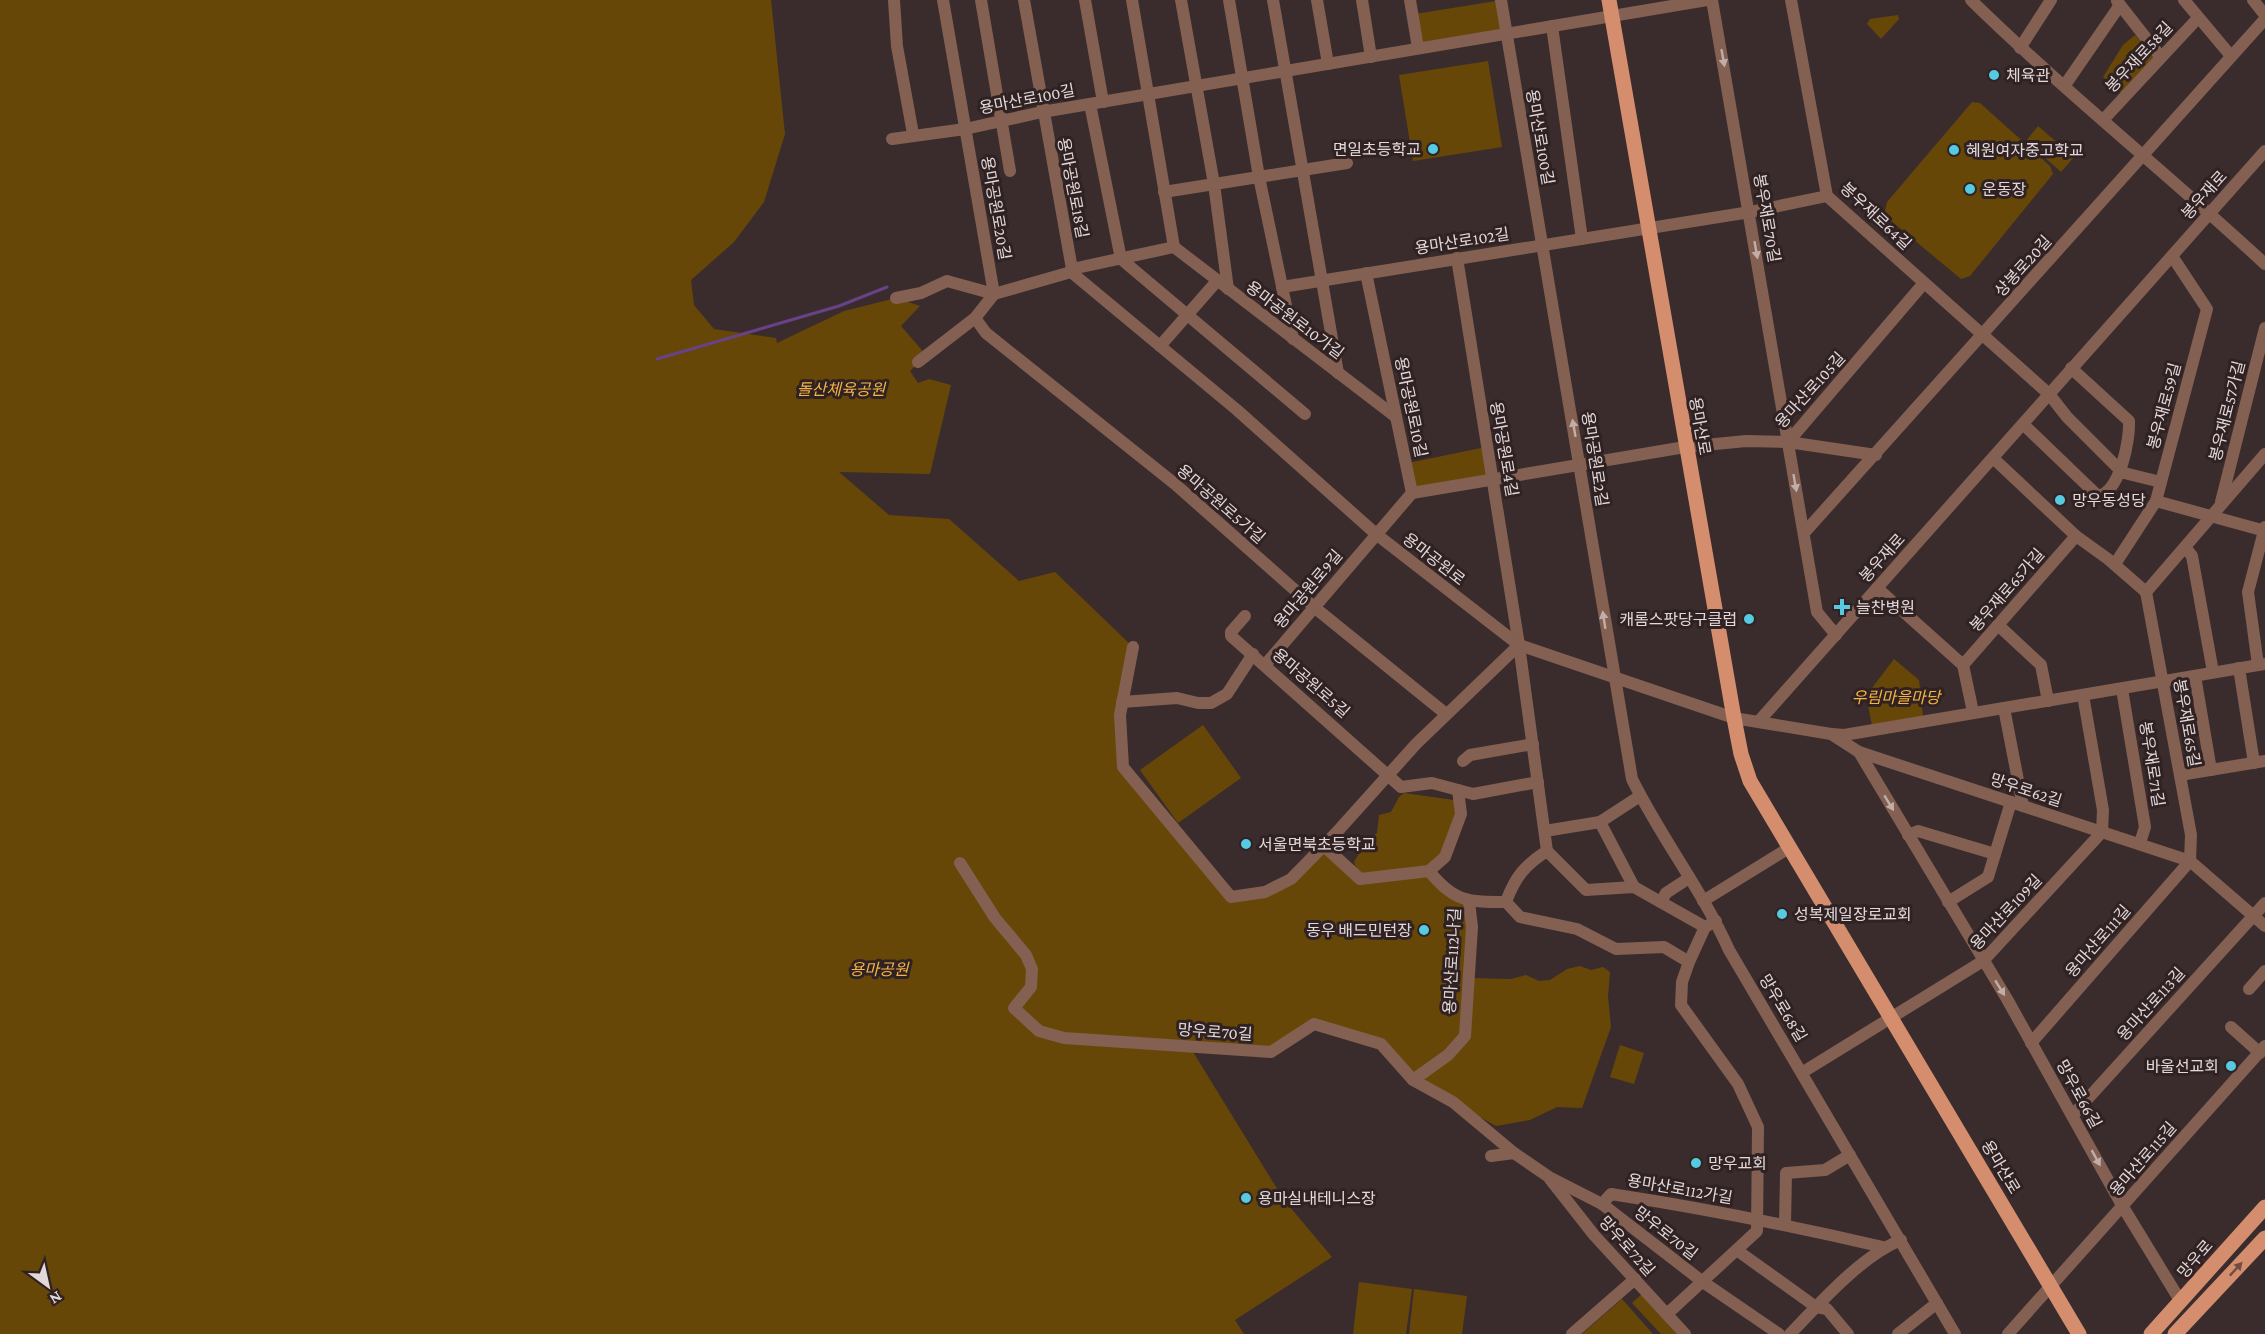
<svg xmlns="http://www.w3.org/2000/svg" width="2265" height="1334" viewBox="0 0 2265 1334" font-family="'Crimson Pro','Noto Sans KR',serif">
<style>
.green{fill:#674707}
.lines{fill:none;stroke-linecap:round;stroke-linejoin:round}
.stream{stroke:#684286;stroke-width:3}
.minor{stroke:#836051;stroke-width:12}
.major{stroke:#d48e6e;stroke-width:15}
.oneway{fill:#c1aea9}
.oneway2{fill:#724d41}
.poi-dot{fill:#55cae0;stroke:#302223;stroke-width:2}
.labels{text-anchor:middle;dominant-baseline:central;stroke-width:6;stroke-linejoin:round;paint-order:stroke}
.street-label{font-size:16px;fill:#e2d8d9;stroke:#302223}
.poi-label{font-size:16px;fill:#e2d8d9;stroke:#302223;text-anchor:start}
.park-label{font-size:16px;font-style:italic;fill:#f4b444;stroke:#302223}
</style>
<rect width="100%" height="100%" fill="#3a2c2d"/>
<g class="green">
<path d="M 0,0 L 771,0 L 785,134 L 764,202 L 734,242 L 691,280 L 694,305 L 714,329 L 776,338 L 777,343 L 844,311 L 896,298 L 920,306 L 901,326 L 926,355 L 910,371 L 918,383 L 929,379 L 951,385 L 930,474 L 839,472 L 889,515 L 949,519 L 1019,581 L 1055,572 L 1133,647 L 1120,715 L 1123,767 L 1231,897 L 1265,892 L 1324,846 L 1360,879 L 1429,871 L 1469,902 L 1469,978 L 1511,979 L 1526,975 L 1539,981 L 1550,980 L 1567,969 L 1580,966 L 1591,970 L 1603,967 L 1610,972 L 1608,997 L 1611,1027 L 1582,1108 L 1557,1107 L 1530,1120 L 1496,1126 L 1413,1080 L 1381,1044 L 1314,1024 L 1271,1052 L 1190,1047 L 1284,1200 L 1332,1257 L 1235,1320 L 1244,1334 L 0,1334 Z"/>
<path d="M 1496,1 L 1501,29 L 1420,43 L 1415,14 Z"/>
<path d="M 1898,15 L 1899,19 L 1881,39 L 1867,24 L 1870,19 Z"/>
<path d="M 2135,35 L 2155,56 L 2122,94 L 2103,77 L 2123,45 Z"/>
<path d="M 1488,61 L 1502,147 L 1413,161 L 1399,75 Z"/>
<path d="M 1972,102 L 1980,103 L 2050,166 L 2053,174 L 1970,276 L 1961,279 L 1890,220 L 1885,211 L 1887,202 Z"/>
<path d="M 2038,126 L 2074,157 L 2061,172 L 2026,141 Z"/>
<path d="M 1486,447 L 1491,479 L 1413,493 L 1408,463 Z"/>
<path d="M 1894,659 L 1919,680 L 1923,717 L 1872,725 L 1866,696 Z"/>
<path d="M 1203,725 L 1241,778 L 1178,823 L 1140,770 Z"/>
<path d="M 1404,793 L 1454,800 L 1457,807 L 1442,854 L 1427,867 L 1363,875 L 1356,868 L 1354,862 L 1365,843 L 1377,833 L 1379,815 L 1391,812 L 1399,797 Z"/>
<path d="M 1620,1045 L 1644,1053 L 1634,1084 L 1610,1077 Z"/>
<path d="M 1359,1282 L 1412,1289 L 1406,1334 L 1353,1334 Z"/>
<path d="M 1414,1289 L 1467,1296 L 1462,1334 L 1409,1334 Z"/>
<path d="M 1642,1294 L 1677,1334 L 1661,1334 L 1632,1303 Z"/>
<path d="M 1622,1299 L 1653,1334 L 1582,1334 Z"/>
</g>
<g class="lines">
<path class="stream" d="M 657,359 L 839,306 L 887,287"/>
<g class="minor">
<path d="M 894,0 L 897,46 L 913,134"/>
<path d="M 981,0 L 1010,171"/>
<path d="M 1024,0 L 1072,269"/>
<path d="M 1085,0 L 1103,102"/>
<path d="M 1132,0 L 1174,247"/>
<path d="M 1181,0 L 1214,184 L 1228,289"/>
<path d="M 1229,0 L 1259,177 L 1293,339"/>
<path d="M 1273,0 L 1338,373"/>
<path d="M 1317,0 L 1328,64"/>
<path d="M 1362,0 L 1371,57"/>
<path d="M 1410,0 L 1418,48"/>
<path d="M 1501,0 L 1632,779 C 1661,838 1702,890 1729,950 L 1955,1334"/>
<path d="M 1712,0 L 1817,612 L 1836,635"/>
<path d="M 1791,0 L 1827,196 L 2049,394 L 2067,417 L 2120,470"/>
<path d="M 1971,0 C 2065,92 2168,174 2265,264"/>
<path d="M 2184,0 L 2231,56"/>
<path d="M 2253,0 L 2265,15"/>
<path d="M 2117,1 L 2160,56"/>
<path d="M 1552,26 L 1582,239"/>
<path d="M 2020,48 L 2051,0"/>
<path d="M 2065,85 L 2120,5"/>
<path d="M 1090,104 L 1121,259 L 1305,414"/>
<path d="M 2104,119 L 2198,18"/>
<path d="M 892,139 L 965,129 L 1042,112 L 1707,0"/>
<path d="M 1164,192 L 1347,163"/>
<path d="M 1174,247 L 1396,417"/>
<path d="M 1457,258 L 1519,645 L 1547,851 L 1586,890 L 1634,887 L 1705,927 L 1716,921"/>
<path d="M 1071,272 L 1072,269 L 1174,247"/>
<path d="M 1282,287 L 1750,212 L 1827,196"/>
<path d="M 896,298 L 921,293 L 947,281 L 994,294 L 1071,272 L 1237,410 L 1376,534 L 1519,645 L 1734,718 L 1831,734 L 1859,752 L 2190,861 L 2265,926"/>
<path d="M 975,318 L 986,333 L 1175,484 L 1314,607 L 1446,714"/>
<path d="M 1160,346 L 1217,281"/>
<path d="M 918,362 L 975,318 L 994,294 L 943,0"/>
<path d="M 2023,424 L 2098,496 C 2120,492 2130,440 2129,421 L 2071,368"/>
<path d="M 1788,442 L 1876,455"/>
<path d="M 1993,458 L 2076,536 L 2108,559 L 2146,592 L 2265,454"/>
<path d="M 2120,472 L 2161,482"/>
<path d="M 1412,493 L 1685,447 L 1746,441 L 1788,442 L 1924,283"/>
<path d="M 2156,501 L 2265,531"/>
<path d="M 2221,502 L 2265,328"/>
<path d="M 1804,533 L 2265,19"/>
<path d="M 2185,547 L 2192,556 L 2213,672"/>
<path d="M 2115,564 L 2156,501 L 2207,309 L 2172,256"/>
<path d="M 1877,588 L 1963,665 L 1973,712"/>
<path d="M 1245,616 L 1231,632 L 1231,636 L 1401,787 L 1432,783 L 1473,794 L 1538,782"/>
<path d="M 1998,625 L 2041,665 L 2048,701"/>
<path d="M 1133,647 L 1120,715 L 1123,767 L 1231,897 L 1265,892 L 1291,879 L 1336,833 L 1416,744 L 1519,645"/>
<path d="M 1265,665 L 1412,493 L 1366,273"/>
<path d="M 1963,665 L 2076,536"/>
<path d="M 2258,665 L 2248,592 L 2265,527"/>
<path d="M 2239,668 L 2254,763"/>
<path d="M 2195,676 L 2211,770"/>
<path d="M 2122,689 L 2145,827 L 2140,843"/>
<path d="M 1122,702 L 1177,698 L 1198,703 L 1211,703 L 1227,694 L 1253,654"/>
<path d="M 2004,708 L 2023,806"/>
<path d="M 1759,721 L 2265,151"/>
<path d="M 1832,734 L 1844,735 L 2265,664"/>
<path d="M 1859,752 L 2007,999 L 2123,1207 L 2181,1302"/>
<path d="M 1463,761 L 1470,755 L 1533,744"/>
<path d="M 2180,775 L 2265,761"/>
<path d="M 1600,822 L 1634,887"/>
<path d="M 1545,831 L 1600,822 L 1640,796"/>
<path d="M 1908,835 L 1918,831 L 1995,854"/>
<path d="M 1324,846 L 1360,879 L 1429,871 L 1445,857 L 1461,814 L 1458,790"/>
<path d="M 960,863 L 995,918 L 1026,955 L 1032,969 L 1031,987 L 1014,1008 L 1039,1031 L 1064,1038 L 1271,1052 L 1314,1024 L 1381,1044 L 1413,1080 L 1453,1102 L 1514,1153 L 1549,1177 L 1602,1204 L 1703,1282 L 1779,1334"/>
<path d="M 1429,871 C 1454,902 1468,902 1506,902 L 1520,917 L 1577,929 L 1616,949 L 1664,947 L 1689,962 L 1682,982 L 1681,1005 L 1738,1084 L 1758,1127 L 1757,1231 L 1667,1314"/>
<path d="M 1703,901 L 1789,848"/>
<path d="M 1506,902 C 1515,877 1525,865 1547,851"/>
<path d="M 1661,902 L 1666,893 L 1689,878"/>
<path d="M 1948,902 L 1988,877 L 2011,802"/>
<path d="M 1689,962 L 1705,927"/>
<path d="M 2249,989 L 2265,971"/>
<path d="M 2231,1027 L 2260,1053"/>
<path d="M 2031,1043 L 2190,861 L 2191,835 L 2146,592"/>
<path d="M 1803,1072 L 1983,961 L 2102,832 L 2103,810 L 2083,695"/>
<path d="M 1413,1080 L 1448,1055 L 1465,1036 L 1472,927 L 1469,902"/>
<path d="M 2073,1115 L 2265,903"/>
<path d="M 1491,1156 L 1514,1153"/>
<path d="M 1550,1179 L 1594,1235 L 1685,1334"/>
<path d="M 1602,1204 L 1611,1194 C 1702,1208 1793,1226 1883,1247"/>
<path d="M 1785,1224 L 1786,1173 L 1825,1170 L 1850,1155"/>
<path d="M 1738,1251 L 1816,1307 L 1827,1309 L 1848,1334"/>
<path d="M 1572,1334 L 1635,1279"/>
<path d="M 1790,1334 C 1820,1303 1861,1256 1901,1240"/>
<path d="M 1898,1334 L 1937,1303"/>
<path d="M 2008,1334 L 2265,1046"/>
</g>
<g class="major">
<path d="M 1609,0 L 1734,718 L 1741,754 L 1750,781 L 2079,1334"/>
<path d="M 2151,1334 L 2265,1207"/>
<path d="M 2175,1334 L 2265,1238"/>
</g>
</g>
<defs><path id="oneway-solid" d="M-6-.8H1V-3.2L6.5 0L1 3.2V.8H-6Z" transform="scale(1.5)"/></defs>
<g class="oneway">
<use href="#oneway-solid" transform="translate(1723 58) rotate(80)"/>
<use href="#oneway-solid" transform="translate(1756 250) rotate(80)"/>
<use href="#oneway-solid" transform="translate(1574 428) rotate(-100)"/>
<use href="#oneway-solid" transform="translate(1795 483) rotate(80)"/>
<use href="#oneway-solid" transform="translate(1604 620) rotate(-99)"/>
<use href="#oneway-solid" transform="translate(1889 803) rotate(59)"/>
<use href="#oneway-solid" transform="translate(2000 988) rotate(58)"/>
<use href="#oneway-solid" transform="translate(2096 1158) rotate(61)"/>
</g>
<use class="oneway2" href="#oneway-solid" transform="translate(2236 1269) rotate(-47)"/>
<g class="poi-dot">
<circle cx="1994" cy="75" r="6"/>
<circle cx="1433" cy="149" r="6"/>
<circle cx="1954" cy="150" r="6"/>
<circle cx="1970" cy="189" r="6"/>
<circle cx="2060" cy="500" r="6"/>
<path d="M1839 598h6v6h6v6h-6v6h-6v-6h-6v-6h6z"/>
<circle cx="1749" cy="619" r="6"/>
<circle cx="1246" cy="844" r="6"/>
<circle cx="1782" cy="914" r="6"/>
<circle cx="1424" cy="930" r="6"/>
<circle cx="2231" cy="1066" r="6"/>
<circle cx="1696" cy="1163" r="6"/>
<circle cx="1246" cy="1198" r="6"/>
</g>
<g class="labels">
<g class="street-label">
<text transform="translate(2139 57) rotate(-47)">봉우재로58길</text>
<text transform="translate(1027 99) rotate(-11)">용마산로100길</text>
<text transform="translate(1540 137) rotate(80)">용마산로100길</text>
<text transform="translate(1073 188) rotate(79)">용마공원로18길</text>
<text transform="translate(2204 195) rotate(-48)">봉우재로</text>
<text transform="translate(996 208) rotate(80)">용마공원로20길</text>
<text transform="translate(1876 216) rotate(43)">봉우재로64길</text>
<text transform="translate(1767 218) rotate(80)">봉우재로70길</text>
<text transform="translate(1462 241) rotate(-9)">용마산로102길</text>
<text transform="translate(2023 266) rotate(-48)">상봉로20길</text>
<text transform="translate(1295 320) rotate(37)">용마공원로10가길</text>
<text transform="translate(1810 390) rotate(-48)">용마산로105길</text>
<text transform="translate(2164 406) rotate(-75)">봉우재로59길</text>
<text transform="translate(1411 407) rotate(78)">용마공원로10길</text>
<text transform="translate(2227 411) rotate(-76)">봉우재로57가길</text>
<text transform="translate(1700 426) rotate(80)">용마산로</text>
<text transform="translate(1504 449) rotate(80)">용마공원로4길</text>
<text transform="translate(1595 459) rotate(81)">용마공원로2길</text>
<text transform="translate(1221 504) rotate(41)">용마공원로5가길</text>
<text transform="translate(1882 558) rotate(-48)">봉우재로</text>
<text transform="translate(1434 559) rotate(38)">용마공원로</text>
<text transform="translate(1308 589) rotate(-50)">용마공원로9길</text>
<text transform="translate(2007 590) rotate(-49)">봉우재로65가길</text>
<text transform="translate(1311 683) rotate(41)">용마공원로5길</text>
<text transform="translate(2187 723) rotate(80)">봉우재로65길</text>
<text transform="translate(2152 764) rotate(81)">봉우재로71길</text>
<text transform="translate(2026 790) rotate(18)">망우로62길</text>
<text transform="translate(2006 912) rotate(-47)">용마산로109길</text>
<text transform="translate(2098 941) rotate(-49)">용마산로111길</text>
<text transform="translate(1452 961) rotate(-87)">용마산로112나길</text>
<text transform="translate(2151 1004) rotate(-48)">용마산로113길</text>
<text transform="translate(1783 1008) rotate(59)">망우로68길</text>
<text transform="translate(1215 1032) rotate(4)">망우로70길</text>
<text transform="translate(2079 1094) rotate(61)">망우로66길</text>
<text transform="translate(2143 1159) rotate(-49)">용마산로115길</text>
<text transform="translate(2001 1167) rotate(59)">용마산로</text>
<text transform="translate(1680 1189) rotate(10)">용마산로112가길</text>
<text transform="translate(1666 1233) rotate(38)">망우로70길</text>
<text transform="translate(1627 1246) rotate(48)">망우로72길</text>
<text transform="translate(2195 1259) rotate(-49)">망우로</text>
</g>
<g class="poi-label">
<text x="2006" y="75">체육관</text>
<text x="1421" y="149" text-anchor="end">면일초등학교</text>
<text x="1966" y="150">혜원여자중고학교</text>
<text x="1982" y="189">운동장</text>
<text x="2072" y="500">망우동성당</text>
<text x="1856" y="607">늘찬병원</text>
<text x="1737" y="619" text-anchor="end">캐롬스팟당구클럽</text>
<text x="1258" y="844">서울면북초등학교</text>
<text x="1794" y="914">성복제일장로교회</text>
<text x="1412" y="930" text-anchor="end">동우 배드민턴장</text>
<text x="2219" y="1066" text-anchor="end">바울선교회</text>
<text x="1708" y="1163">망우교회</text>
<text x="1258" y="1198">용마실내테니스장</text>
</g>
<g class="park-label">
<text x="841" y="389">돌산체육공원</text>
<text x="1896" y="697">우림마을마당</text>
<text x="879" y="969">용마공원</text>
</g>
</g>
<g transform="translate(48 1286) rotate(147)" stroke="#302223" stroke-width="4.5" paint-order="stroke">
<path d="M0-4.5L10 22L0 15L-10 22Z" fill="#e2d8d9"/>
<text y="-9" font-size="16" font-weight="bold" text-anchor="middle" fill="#e2d8d9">N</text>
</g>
</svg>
